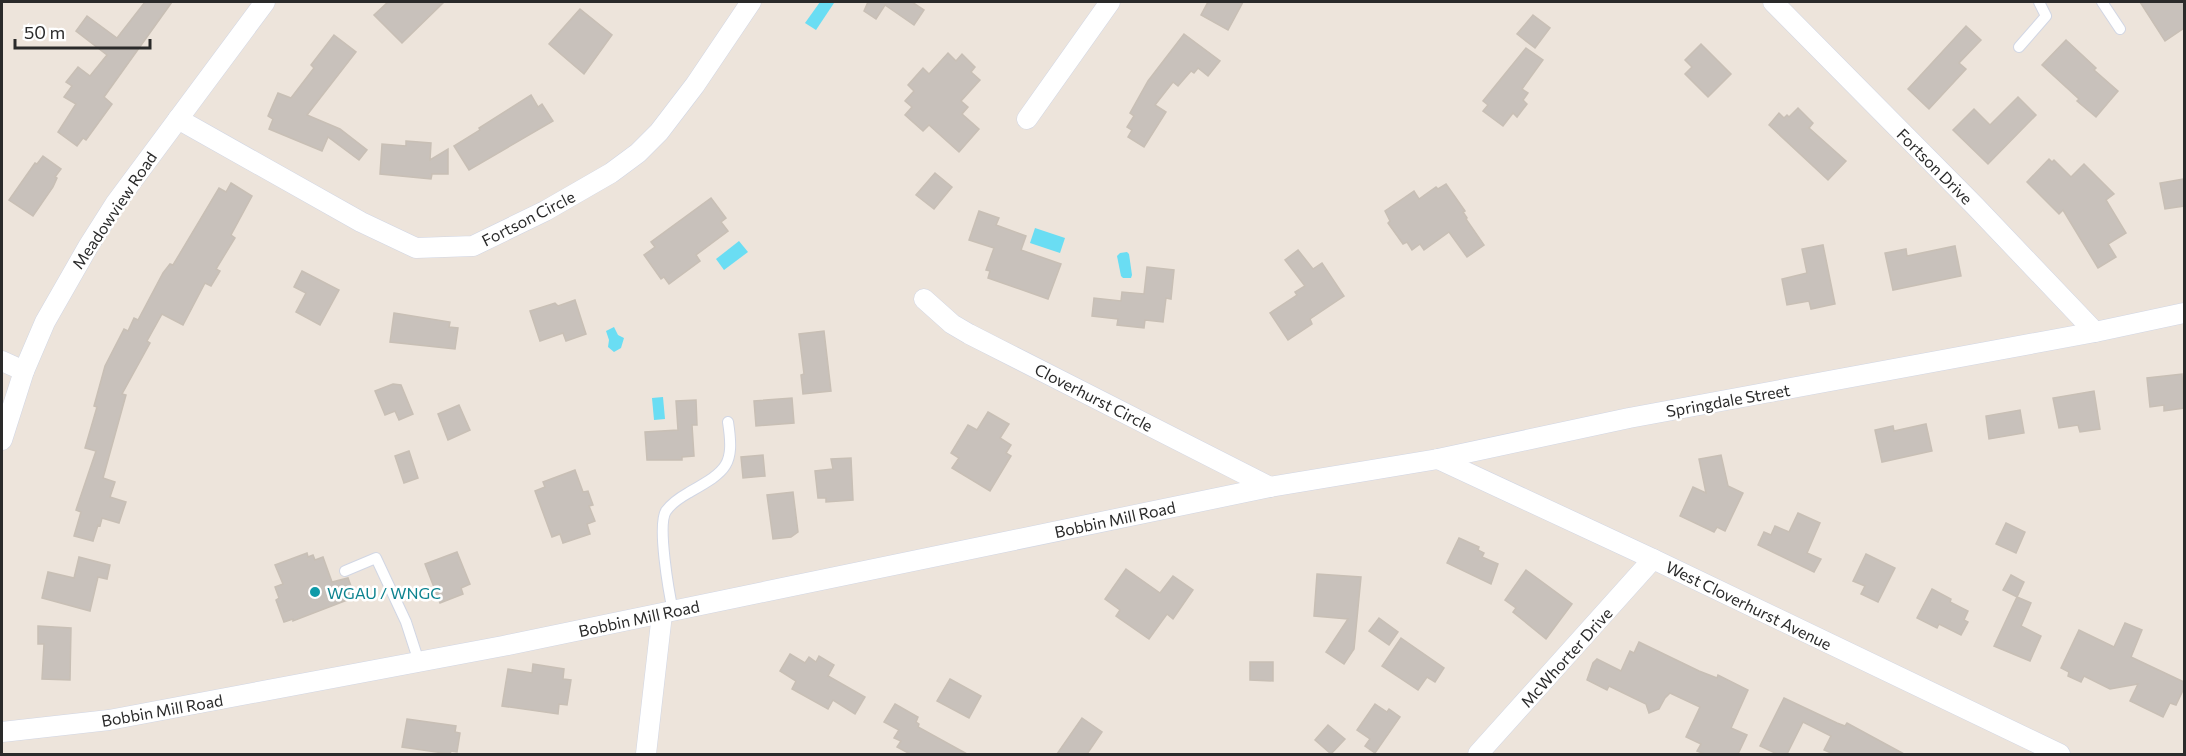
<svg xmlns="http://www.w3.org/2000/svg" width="2186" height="756" viewBox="0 0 2186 756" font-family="Commissioner,sans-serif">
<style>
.water{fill:#6addf3}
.building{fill:#c8c1bb;stroke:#c8bfb5;stroke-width:1.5}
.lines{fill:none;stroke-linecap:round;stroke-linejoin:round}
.service-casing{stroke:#d1d6e4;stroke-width:12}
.minor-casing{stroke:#d1d6e4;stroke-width:21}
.service{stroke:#fff;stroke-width:10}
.minor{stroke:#fff;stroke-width:20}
.culture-dot{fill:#0f9aa8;stroke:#fff;stroke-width:2}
.labels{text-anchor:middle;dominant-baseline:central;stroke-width:5;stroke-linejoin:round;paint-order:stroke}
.street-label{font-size:16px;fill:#2a2a2a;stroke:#fff}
.culture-label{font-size:16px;fill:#0d838f;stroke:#fff;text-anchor:start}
</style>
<rect width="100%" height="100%" fill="#ede4db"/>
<g class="water">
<path d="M 820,2 L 834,3 L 816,30 L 805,23 Z"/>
<path d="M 1035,228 L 1065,238 L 1060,253 L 1030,243 Z"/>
<path d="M 739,241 L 748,252 L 724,270 L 716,259 Z"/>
<path d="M 1127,252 L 1129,254 L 1132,275 L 1131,278 L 1123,278 L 1121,276 L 1117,256 L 1120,253 Z"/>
<path d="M 614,327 L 618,335 L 624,338 L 621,348 L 614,352 L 608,347 L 609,340 L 606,331 Z"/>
<path d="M 663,397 L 665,419 L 654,420 L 652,398 Z"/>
</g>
<g class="building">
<path d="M 145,2 L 172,2 L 104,97 L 112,104 L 86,140 L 83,138 L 77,146 L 58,132 L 76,104 L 64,97 L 72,86 L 66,82 L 78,67 L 90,76 L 107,55 L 76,31 L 87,16 L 117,38 Z"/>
<path d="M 388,2 L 444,2 L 402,43 L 374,15 Z"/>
<path d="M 868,2 L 912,2 L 924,10 L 914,25 L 885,5 L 876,19 L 864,11 Z"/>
<path d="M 1208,2 L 1243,2 L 1228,30 L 1201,15 Z"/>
<path d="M 2140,2 L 2184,2 L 2184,28 L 2165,41 Z"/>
<path d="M 580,9 L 612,35 L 584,74 L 549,44 Z"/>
<path d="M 1533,15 L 1550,28 L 1535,48 L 1517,34 Z"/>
<path d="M 1966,26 L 1981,40 L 1959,63 L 1966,69 L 1929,109 L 1908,89 Z"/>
<path d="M 1184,34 L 1220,61 L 1208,76 L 1198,68 L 1194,73 L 1191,71 L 1178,86 L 1173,82 L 1155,105 L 1166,112 L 1144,147 L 1128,137 L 1132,130 L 1127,127 L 1134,116 L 1130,113 L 1148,81 Z"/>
<path d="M 334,35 L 356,52 L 307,115 L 340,129 L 367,150 L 359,160 L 328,137 L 322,151 L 269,129 L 273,119 L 268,116 L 278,93 L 291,98 L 314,68 L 311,65 Z"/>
<path d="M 2066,40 L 2096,68 L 2094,70 L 2118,91 L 2096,117 L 2077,101 L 2079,99 L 2042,65 Z"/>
<path d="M 1701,44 L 1731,74 L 1708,97 L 1685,74 L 1692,67 L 1685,60 Z"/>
<path d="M 1526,48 L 1543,60 L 1522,89 L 1528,93 L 1523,100 L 1527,104 L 1517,117 L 1513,113 L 1503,126 L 1483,111 L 1488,105 L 1483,101 Z"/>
<path d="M 948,53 L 956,61 L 962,54 L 975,67 L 971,72 L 980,80 L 961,101 L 968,107 L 962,114 L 979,129 L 959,152 L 929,125 L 923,131 L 905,115 L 912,107 L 905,101 L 914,91 L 908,85 L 923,68 L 929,74 Z"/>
<path d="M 531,95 L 538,107 L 542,104 L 553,121 L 469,170 L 454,146 L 480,130 L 479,128 Z"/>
<path d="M 2018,97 L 2036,115 L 1988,164 L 1953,130 L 1974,109 L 1990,125 Z"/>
<path d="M 1798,108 L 1813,123 L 1809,128 L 1846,161 L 1828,180 L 1769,125 L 1779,113 L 1784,118 L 1787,115 L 1789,117 Z"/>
<path d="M 406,141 L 431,143 L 430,160 L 448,149 L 448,174 L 432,174 L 431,179 L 380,174 L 382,144 L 406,146 Z"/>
<path d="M 43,156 L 61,169 L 55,177 L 57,178 L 53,187 L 33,216 L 9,200 L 35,163 L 37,164 Z"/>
<path d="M 2049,159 L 2052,162 L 2054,160 L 2071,177 L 2084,164 L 2114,194 L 2106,200 L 2126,233 L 2108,244 L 2116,257 L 2098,268 L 2063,210 L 2059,214 L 2027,182 Z"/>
<path d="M 935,173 L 952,187 L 934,209 L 916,195 Z"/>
<path d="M 2184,179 L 2184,206 L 2165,209 L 2160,183 Z"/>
<path d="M 231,183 L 252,196 L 231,235 L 235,238 L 216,269 L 220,271 L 211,286 L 205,283 L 183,325 L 162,314 L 147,341 L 150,343 L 122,394 L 126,395 L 103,478 L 115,482 L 110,497 L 126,502 L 119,523 L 102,518 L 100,526 L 98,525 L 93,541 L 74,536 L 81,512 L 76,510 L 96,451 L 85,448 L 97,407 L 94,406 L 105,366 L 124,329 L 128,331 L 134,318 L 138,320 L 163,273 L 170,264 L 173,265 L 219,188 L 226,192 Z"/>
<path d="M 1446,184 L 1465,211 L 1463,212 L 1467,218 L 1466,219 L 1484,245 L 1467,257 L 1449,232 L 1424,250 L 1420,244 L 1412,250 L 1407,242 L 1403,244 L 1388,223 L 1390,221 L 1385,211 L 1414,191 L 1419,199 L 1436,187 L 1438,189 Z"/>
<path d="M 711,198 L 726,218 L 721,222 L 728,231 L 696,255 L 700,261 L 669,284 L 664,277 L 661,279 L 644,255 L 655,247 L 651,242 Z"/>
<path d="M 979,211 L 999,218 L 996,225 L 1026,236 L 1021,250 L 1061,264 L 1048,299 L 988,278 L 990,271 L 986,270 L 994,248 L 969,240 Z"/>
<path d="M 1823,245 L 1835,304 L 1811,309 L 1809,301 L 1787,305 L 1782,279 L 1807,273 L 1802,249 Z"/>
<path d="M 1955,246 L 1961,276 L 1893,290 L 1885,253 L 1906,249 L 1907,256 Z"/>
<path d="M 1298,250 L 1313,269 L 1322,263 L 1344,296 L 1310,319 L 1312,324 L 1288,340 L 1270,313 L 1297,295 L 1295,292 L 1305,286 L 1285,260 Z"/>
<path d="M 1147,267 L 1174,270 L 1171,299 L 1166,298 L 1163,322 L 1145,320 L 1144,328 L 1117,325 L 1118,319 L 1092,316 L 1094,298 L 1121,301 L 1122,292 L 1144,294 Z"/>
<path d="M 302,271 L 339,290 L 320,325 L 296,312 L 306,293 L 294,287 Z"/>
<path d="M 575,300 L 586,334 L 566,341 L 563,333 L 540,341 L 530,311 L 555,303 L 558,306 Z"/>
<path d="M 394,313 L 450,322 L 449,327 L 458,328 L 455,349 L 390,342 Z"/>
<path d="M 824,331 L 831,391 L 803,394 L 801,375 L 804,374 L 799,334 Z"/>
<path d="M 2182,374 L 2184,408 L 2164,411 L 2164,405 L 2150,407 L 2147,378 Z"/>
<path d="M 393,384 L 401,385 L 413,414 L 399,420 L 395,411 L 385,415 L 375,391 Z"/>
<path d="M 2094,391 L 2100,429 L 2080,432 L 2078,425 L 2059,428 L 2053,398 Z"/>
<path d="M 792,398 L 794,423 L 756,426 L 754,401 Z"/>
<path d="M 696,400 L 697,425 L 692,425 L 694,456 L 682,457 L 682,460 L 647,460 L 645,432 L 678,430 L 676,401 Z"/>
<path d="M 459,405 L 470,430 L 448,440 L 438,414 Z"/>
<path d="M 2020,410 L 2024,433 L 1989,439 L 1986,416 Z"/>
<path d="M 988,412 L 1009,424 L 1000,438 L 1011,445 L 1006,453 L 1011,456 L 990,491 L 952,468 L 959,458 L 951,453 L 968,425 L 977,430 Z"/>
<path d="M 1926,424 L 1932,451 L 1882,462 L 1875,430 L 1893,426 L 1894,431 Z"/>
<path d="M 409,451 L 418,478 L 404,483 L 395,456 Z"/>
<path d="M 763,455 L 765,476 L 743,478 L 741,457 Z"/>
<path d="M 1721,455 L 1728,486 L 1743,493 L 1725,531 L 1717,527 L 1714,532 L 1680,516 L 1693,487 L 1706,493 L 1699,459 Z"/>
<path d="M 851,458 L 853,500 L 826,502 L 826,498 L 818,498 L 815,471 L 833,469 L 831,459 Z"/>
<path d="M 575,470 L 583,492 L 588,491 L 593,505 L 589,506 L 595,521 L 587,524 L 590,534 L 563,543 L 560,534 L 552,537 L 535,491 L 545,487 L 543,482 Z"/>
<path d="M 793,492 L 798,532 L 791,537 L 773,539 L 767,495 Z"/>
<path d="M 1798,513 L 1820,523 L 1807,553 L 1821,559 L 1814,572 L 1758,545 L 1764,532 L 1771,535 L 1775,526 L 1789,532 Z"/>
<path d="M 2006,523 L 2025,532 L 2016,553 L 1996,544 Z"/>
<path d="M 1459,538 L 1479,547 L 1478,550 L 1484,553 L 1482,557 L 1498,564 L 1491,584 L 1447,563 Z"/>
<path d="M 457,552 L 470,584 L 461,588 L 463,594 L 440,603 L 425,564 Z"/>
<path d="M 307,553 L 308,557 L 313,555 L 315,560 L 323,557 L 332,582 L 348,578 L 355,597 L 293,621 L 293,619 L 284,622 L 276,600 L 279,598 L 275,587 L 283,584 L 275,565 Z"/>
<path d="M 1866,554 L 1895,568 L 1878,602 L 1861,594 L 1865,586 L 1853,581 Z"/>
<path d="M 79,557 L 110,565 L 107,579 L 98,577 L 90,611 L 42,598 L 48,572 L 74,578 Z"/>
<path d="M 1126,569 L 1160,593 L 1173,576 L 1193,590 L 1173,619 L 1167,614 L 1149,639 L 1116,616 L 1120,610 L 1105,599 Z"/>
<path d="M 1526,570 L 1572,604 L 1546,639 L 1513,612 L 1516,608 L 1505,600 Z"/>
<path d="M 1317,574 L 1361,577 L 1354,649 L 1344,664 L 1326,652 L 1348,619 L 1314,616 Z"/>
<path d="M 2011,575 L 2024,582 L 2017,597 L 2003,590 Z"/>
<path d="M 1932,589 L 1951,599 L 1950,602 L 1968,611 L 1964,620 L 1968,622 L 1961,635 L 1939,624 L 1937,628 L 1917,618 Z"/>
<path d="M 2017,597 L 2031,603 L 2021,626 L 2041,636 L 2030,661 L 1994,646 Z"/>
<path d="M 1379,618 L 1398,632 L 1389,645 L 1369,631 Z"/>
<path d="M 2125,623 L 2142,630 L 2131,657 L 2184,682 L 2184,688 L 2176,705 L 2170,703 L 2163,717 L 2130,701 L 2138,684 L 2110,689 L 2084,676 L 2081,682 L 2068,676 L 2069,672 L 2061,668 L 2079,630 L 2114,647 Z"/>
<path d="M 38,626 L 71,628 L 70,680 L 42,679 L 44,644 L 38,644 Z"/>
<path d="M 1401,638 L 1444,668 L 1435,682 L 1427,677 L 1418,690 L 1382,666 Z"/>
<path d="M 1639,642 L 1699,671 L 1717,678 L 1718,675 L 1748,690 L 1731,728 L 1747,735 L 1738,754 L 1705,754 L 1697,751 L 1701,744 L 1686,737 L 1700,707 L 1670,693 L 1665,698 L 1659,709 L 1649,713 L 1646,704 L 1609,686 L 1607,690 L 1587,680 L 1593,663 L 1597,659 L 1621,671 L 1630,651 L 1634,653 Z"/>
<path d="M 790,654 L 805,663 L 809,657 L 816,662 L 819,656 L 834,665 L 828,676 L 865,697 L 855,714 L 833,700 L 828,709 L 792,689 L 796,681 L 780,671 Z"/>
<path d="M 1250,662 L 1273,662 L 1273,681 L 1250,680 Z"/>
<path d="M 533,664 L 564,669 L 563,679 L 571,680 L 567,705 L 559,704 L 558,714 L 502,706 L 508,669 L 532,673 Z"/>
<path d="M 950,679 L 981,696 L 969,718 L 937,701 Z"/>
<path d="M 1784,698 L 1837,723 L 1845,726 L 1847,723 L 1904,754 L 1833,754 L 1824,750 L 1831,736 L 1803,722 L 1787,754 L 1777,754 L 1760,746 Z"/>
<path d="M 895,704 L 918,717 L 916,722 L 919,724 L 918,727 L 967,754 L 910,754 L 897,747 L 901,741 L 894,738 L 899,730 L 884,722 Z"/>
<path d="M 1375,704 L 1387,712 L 1389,709 L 1400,717 L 1375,753 L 1365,746 L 1370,739 L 1357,730 Z"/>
<path d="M 1082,718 L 1102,732 L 1087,754 L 1057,754 Z"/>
<path d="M 407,719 L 456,726 L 455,732 L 460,733 L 457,752 L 451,751 L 450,754 L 402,747 Z"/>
<path d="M 1328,725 L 1345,739 L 1331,754 L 1315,740 Z"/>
</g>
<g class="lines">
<g class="service-casing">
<g id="service">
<path d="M 2102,2 L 2120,29"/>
<path d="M 2019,47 L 2046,16 L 2039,2"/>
<path d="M 345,571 L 376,558 L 406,622 L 419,662"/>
<path d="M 673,611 C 669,593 657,525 666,511 C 671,504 681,497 688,493 C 726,471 735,467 728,422"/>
</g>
</g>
<g class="minor-casing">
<g id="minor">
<path d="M 1773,2 L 1975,206 L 2095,332"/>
<path d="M 178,119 L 361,222 L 416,248 L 473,246 L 545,211 L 611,173 L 638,153 L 659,132 L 695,85 L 751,2"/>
<path d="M 1027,119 L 1110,2"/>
<path d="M 924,299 L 952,324 L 969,334 L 1270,487"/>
<path d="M 2,361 L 24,371"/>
<path d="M 2,440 L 24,371 L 45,322 L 89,245 L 115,204 L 265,2"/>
<path d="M 1438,459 L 1653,559 L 2060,754"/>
<path d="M 2,732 L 109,720 L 503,646 L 1270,487 L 1438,459 L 1629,418 L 2095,332 L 2184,313"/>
<path d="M 646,754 L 662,614"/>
<path d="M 1478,754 L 1653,559"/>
</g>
</g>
<use href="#service" class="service"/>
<use href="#minor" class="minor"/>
</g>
<circle class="culture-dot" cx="315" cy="592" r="6"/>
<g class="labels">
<g class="street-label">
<text transform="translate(1935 166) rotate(45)">Fortson Drive</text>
<text transform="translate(114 210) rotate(-56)">Meadowview Road</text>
<text transform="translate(528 218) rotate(-27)">Fortson Circle</text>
<text transform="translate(1094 397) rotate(27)">Cloverhurst Circle</text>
<text transform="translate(1728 400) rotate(-10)">Springdale Street</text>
<text transform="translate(1115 519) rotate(-12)">Bobbin Mill Road</text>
<text transform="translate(1749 605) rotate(26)">West Cloverhurst Avenue</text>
<text transform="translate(639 618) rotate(-12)">Bobbin Mill Road</text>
<text transform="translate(1566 657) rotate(-48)">McWhorter Drive</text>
<text transform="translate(162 710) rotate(-10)">Bobbin Mill Road</text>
</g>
<g class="culture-label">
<text x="327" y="592">WGAU / WNGC</text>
</g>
</g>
<rect width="2186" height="756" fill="none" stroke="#2a2a2a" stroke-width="6"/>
<path d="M15 39v9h135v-9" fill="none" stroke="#2a2a2a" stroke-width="3"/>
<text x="24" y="39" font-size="18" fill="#2a2a2a" stroke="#ffffff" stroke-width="4.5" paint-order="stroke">50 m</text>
</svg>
